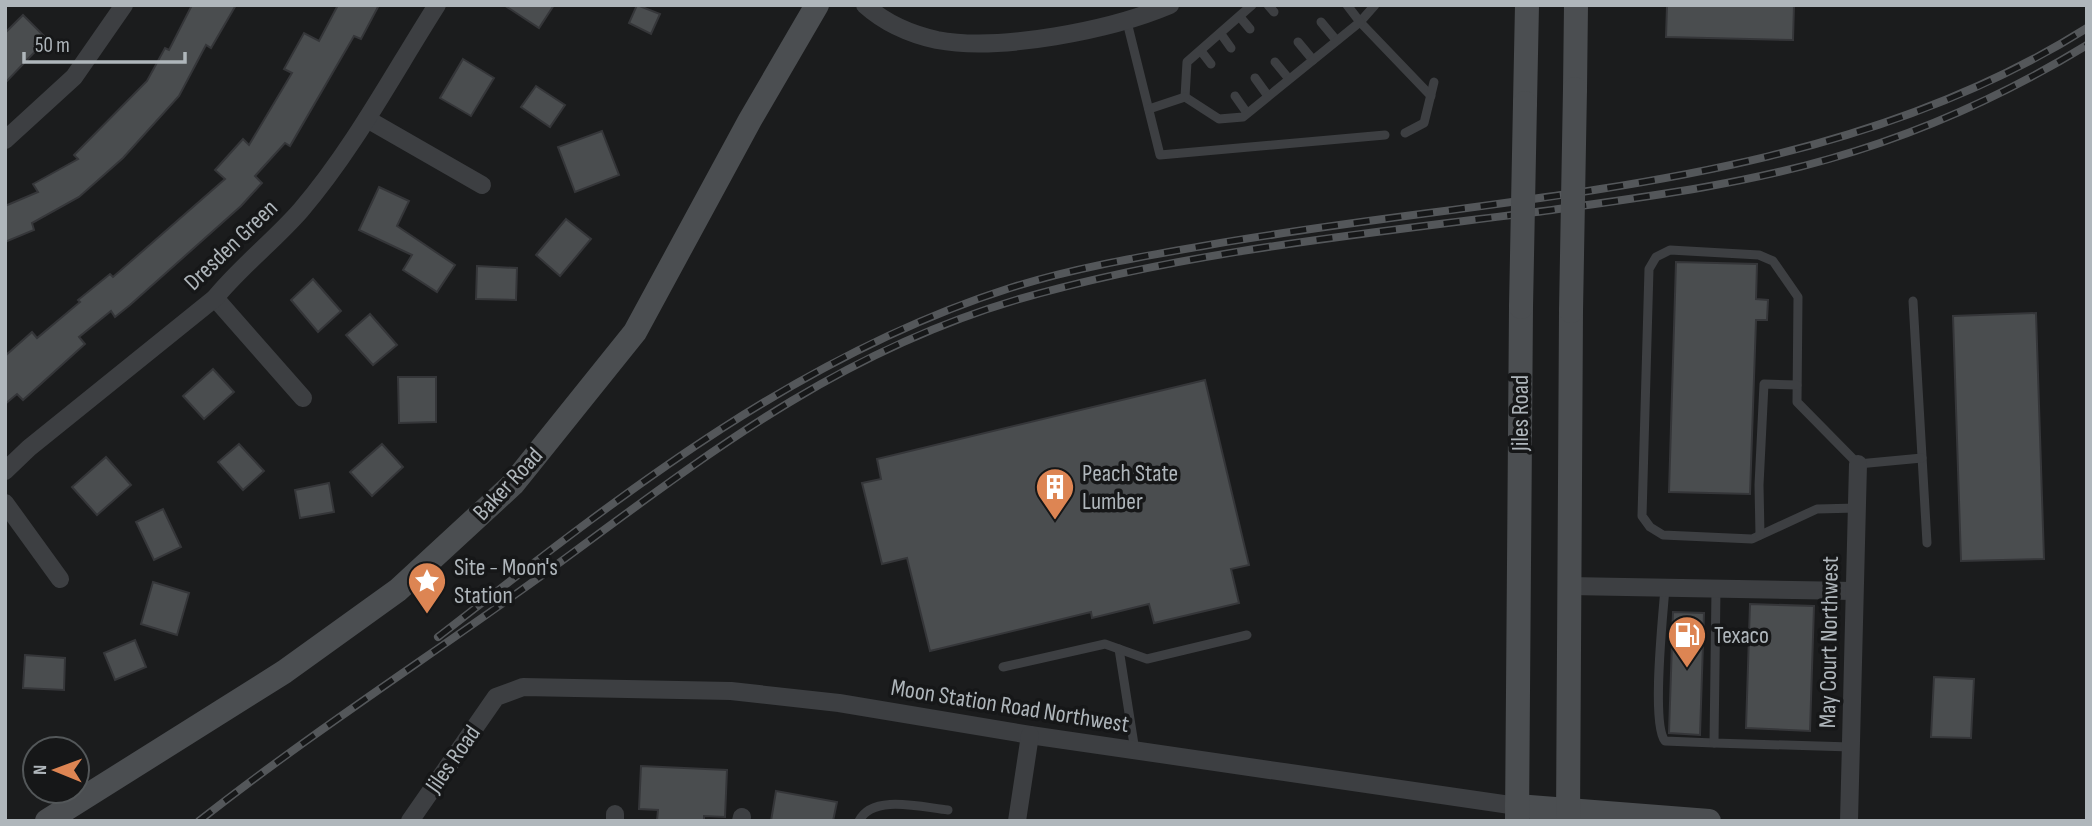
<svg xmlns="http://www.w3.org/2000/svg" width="2092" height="826" viewBox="0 0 2092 826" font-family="'Sofia Sans Condensed',sans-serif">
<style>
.building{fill:#4a4d4f;stroke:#353639;stroke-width:2}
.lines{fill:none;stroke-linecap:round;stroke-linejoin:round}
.lane{stroke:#3d3f42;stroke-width:9}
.street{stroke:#3d3f42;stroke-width:18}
.secondary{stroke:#4b4e51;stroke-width:24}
.rail-casing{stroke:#54575a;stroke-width:8}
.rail{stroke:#161718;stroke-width:5;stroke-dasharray:16;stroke-linecap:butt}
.secondary-bridge{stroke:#4b4e51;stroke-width:24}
.labels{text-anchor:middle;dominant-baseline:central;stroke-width:7;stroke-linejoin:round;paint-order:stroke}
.street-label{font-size:24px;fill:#afb6bb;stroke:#161718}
.poi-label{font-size:24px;fill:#afb6bb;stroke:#161718;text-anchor:start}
</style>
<rect width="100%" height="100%" fill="#1b1c1d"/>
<g class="building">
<path d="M 192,5 L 236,5 L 211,48 L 206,45 L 179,96 L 123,158 L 79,197 L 32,223 L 34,230 L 5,242 L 5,206 L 38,192 L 33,184 L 78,159 L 74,155 L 147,81 L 165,48 L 169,50 Z"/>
<path d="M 338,5 L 379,5 L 361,39 L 354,36 L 290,146 L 285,143 L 255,176 L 262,183 L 241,206 L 130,305 L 115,317 L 111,311 L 79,337 L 85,344 L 23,400 L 17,394 L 5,404 L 5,356 L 32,332 L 37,338 L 80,302 L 78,300 L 110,274 L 113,277 L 225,179 L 215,170 L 243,139 L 249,145 L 292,73 L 284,69 L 304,33 L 319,41 Z"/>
<path d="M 504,5 L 554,5 L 539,28 Z"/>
<path d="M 637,5 L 660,14 L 651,34 L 629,23 Z"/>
<path d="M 1794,5 L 1793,40 L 1666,37 L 1667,6 Z"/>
<path d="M 23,15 L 47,39 L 5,83 L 5,33 Z"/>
<path d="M 463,59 L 494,78 L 471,116 L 440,98 Z"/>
<path d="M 536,86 L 565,105 L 550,127 L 521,107 Z"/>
<path d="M 602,131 L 619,175 L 575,192 L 558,147 Z"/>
<path d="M 379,187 L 409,201 L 397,226 L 455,265 L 437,292 L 403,270 L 412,255 L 359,230 Z"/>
<path d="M 566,219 L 591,239 L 560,276 L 536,255 Z"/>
<path d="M 1676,262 L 1757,264 L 1756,299 L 1768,300 L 1767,320 L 1756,320 L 1750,494 L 1669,492 Z"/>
<path d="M 477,266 L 517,268 L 516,300 L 476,299 Z"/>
<path d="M 313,279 L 341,311 L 318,332 L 291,300 Z"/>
<path d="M 2036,313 L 2044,559 L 1961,561 L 1953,316 Z"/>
<path d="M 370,314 L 397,345 L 373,365 L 346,335 Z"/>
<path d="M 213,369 L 234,392 L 204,419 L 183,396 Z"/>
<path d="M 398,377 L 436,377 L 436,422 L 399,423 Z"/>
<path d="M 1205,380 L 1249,565 L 1231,569 L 1239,603 L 1154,623 L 1149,604 L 1092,618 L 1091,612 L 930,651 L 907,558 L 882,564 L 862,483 L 881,479 L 877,459 Z"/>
<path d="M 239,444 L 264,471 L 243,490 L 218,462 Z"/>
<path d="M 382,444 L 403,467 L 372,496 L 350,472 Z"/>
<path d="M 106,457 L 131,485 L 97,515 L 72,487 Z"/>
<path d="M 329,483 L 334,512 L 300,518 L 295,490 Z"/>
<path d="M 163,509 L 181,547 L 154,560 L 136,522 Z"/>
<path d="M 153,582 L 189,593 L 177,635 L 141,624 Z"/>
<path d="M 1750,604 L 1814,606 L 1810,731 L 1746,728 Z"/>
<path d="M 1673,612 L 1704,613 L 1700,735 L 1669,733 Z"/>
<path d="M 135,640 L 146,667 L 115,680 L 104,653 Z"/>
<path d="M 25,655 L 65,658 L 64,690 L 23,688 Z"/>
<path d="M 1934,677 L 1974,679 L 1971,738 L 1931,737 Z"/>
<path d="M 641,766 L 727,770 L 725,817 L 704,816 L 704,821 L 657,821 L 658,810 L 639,809 Z"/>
<path d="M 776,791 L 837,802 L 833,821 L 771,821 Z"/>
</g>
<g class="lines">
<g class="lane">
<path d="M 1268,5 L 1274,12"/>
<path d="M 1375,5 L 1360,22 L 1431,96"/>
<path d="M 1240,17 L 1250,29"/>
<path d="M 1127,22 L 1160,155 L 1385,135"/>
<path d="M 1321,22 L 1336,40"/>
<path d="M 1221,34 L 1231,48"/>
<path d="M 1298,42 L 1313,60"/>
<path d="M 1201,51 L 1211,64"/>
<path d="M 1275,62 L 1289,79"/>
<path d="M 1255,78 L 1268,96"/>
<path d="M 1235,96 L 1247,113"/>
<path d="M 1185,97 L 1219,119 L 1243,117 L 1360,22 L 1347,5"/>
<path d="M 1185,97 L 1187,62 L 1252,5"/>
<path d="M 1149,109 L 1185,97"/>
<path d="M 1405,133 L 1424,123 L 1434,82"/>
<path d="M 1913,301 L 1927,543"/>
<path d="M 1857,508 L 1817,509 L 1752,539 L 1663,535 L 1650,527 L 1642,516 L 1649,269 L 1656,257 L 1670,250 L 1759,255 L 1773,261 L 1798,297 L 1797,402 L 1858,464 L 1922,458"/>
<path d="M 1760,535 L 1759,485 L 1764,384 L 1797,385"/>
<path d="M 1665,588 C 1663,615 1651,724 1665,741 L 1714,743"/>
<path d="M 1716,589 L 1714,743 L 1851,747"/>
<path d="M 1119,649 L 1135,751"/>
<path d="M 1003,667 L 1105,644 L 1147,659 L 1247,635"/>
<path d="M 859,821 C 872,793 925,808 948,810"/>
</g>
<g class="street">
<path d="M 865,5 C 885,23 910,34 937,40 C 1000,52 1111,30 1170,5"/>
<path d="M 367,119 L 482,185"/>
<path d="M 5,140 L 74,77 L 124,5"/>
<path d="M 215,298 L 303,398"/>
<path d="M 5,471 L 29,448 L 215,298 C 241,266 274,241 301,210 C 354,148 393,74 437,5"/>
<path d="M 5,503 L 60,579"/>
<path d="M 1569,586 L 1854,591"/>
<path d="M 410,821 L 496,697 L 523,687 L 731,691 L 839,703 L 1030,735 L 1517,806"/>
<path d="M 615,821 L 615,814"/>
<path d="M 741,821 L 742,817"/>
<path d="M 1017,821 L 1030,735"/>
<path d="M 1849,821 L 1858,464"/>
</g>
<g class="secondary">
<path d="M 1575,89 L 1576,5"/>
<path d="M 1525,103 L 1527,5"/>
<path d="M 1517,806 L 1709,821"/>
<path d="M 47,821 L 284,672 L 398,590 L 513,484 L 635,332 L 750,120 L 817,5"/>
<path d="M 1517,821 L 1521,307"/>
<path d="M 1568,821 L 1571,311"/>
</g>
<g class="rail-casing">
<g id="rail">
<path d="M 438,637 C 616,499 793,357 1010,288 C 1073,268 1139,257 1203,246 C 1501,193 1823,194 2087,28"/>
<path d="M 199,821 C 312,732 432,655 548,571 C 700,460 831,355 1016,300 C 1188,250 1374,233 1552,210 C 1644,197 1739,185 1829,159 C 1920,133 2007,94 2087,45"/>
</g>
</g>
<use href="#rail" class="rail"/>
<g class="secondary-bridge">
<path d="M 1521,307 L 1525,103"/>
<path d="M 1571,311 L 1575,89"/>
</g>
</g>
<defs>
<g id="building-pin" transform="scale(2.0125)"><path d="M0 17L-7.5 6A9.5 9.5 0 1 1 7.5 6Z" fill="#dd8553" stroke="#161718"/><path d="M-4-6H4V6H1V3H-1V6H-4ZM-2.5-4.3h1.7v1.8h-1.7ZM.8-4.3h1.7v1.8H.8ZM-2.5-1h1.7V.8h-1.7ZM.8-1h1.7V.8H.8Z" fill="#fff"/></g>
<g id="sight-pin" transform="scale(2.0125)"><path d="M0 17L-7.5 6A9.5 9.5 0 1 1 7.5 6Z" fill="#dd8553" stroke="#161718"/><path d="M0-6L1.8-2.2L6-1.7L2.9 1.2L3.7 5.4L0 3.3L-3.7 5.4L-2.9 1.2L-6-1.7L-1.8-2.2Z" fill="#fff"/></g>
<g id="fuel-pin" transform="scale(2.0125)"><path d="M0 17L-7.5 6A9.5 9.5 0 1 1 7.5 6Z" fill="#dd8553" stroke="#161718"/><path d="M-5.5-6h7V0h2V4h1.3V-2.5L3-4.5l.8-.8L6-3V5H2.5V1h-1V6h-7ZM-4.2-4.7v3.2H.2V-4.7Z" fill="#fff"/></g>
</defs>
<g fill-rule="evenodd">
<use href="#building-pin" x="1055" y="487"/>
<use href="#sight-pin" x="427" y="581"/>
<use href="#fuel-pin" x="1687" y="635"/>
</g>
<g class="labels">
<g class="street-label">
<text transform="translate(231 245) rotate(-44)">Dresden Green</text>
<text transform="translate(1520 413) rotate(-90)">Jiles Road</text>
<text transform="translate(508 484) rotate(-47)">Baker Road</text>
<text transform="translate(1829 642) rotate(-89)">May Court Northwest</text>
<text transform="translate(1010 706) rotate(9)">Moon Station Road Northwest</text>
<text transform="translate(453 759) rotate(-55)">Jiles Road</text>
</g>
<g class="poi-label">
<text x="1082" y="473">Peach State<tspan x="1082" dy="28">Lumber</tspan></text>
<text x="454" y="567">Site - Moon's<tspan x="454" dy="28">Station</tspan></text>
<text x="1714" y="635">Texaco</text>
</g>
</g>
<rect width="2092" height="826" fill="none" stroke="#afb6bb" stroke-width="14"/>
<g transform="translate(56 770) rotate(271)"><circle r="33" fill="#161718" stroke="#535759" stroke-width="2"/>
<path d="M0-5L12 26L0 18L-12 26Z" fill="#dd8553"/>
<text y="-10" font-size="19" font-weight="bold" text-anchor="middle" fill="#afb6bb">N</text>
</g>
<path d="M24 52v10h161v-10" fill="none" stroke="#afb6bb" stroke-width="3.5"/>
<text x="35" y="52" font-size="21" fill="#afb6bb" stroke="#161718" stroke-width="5" paint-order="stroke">50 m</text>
</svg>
